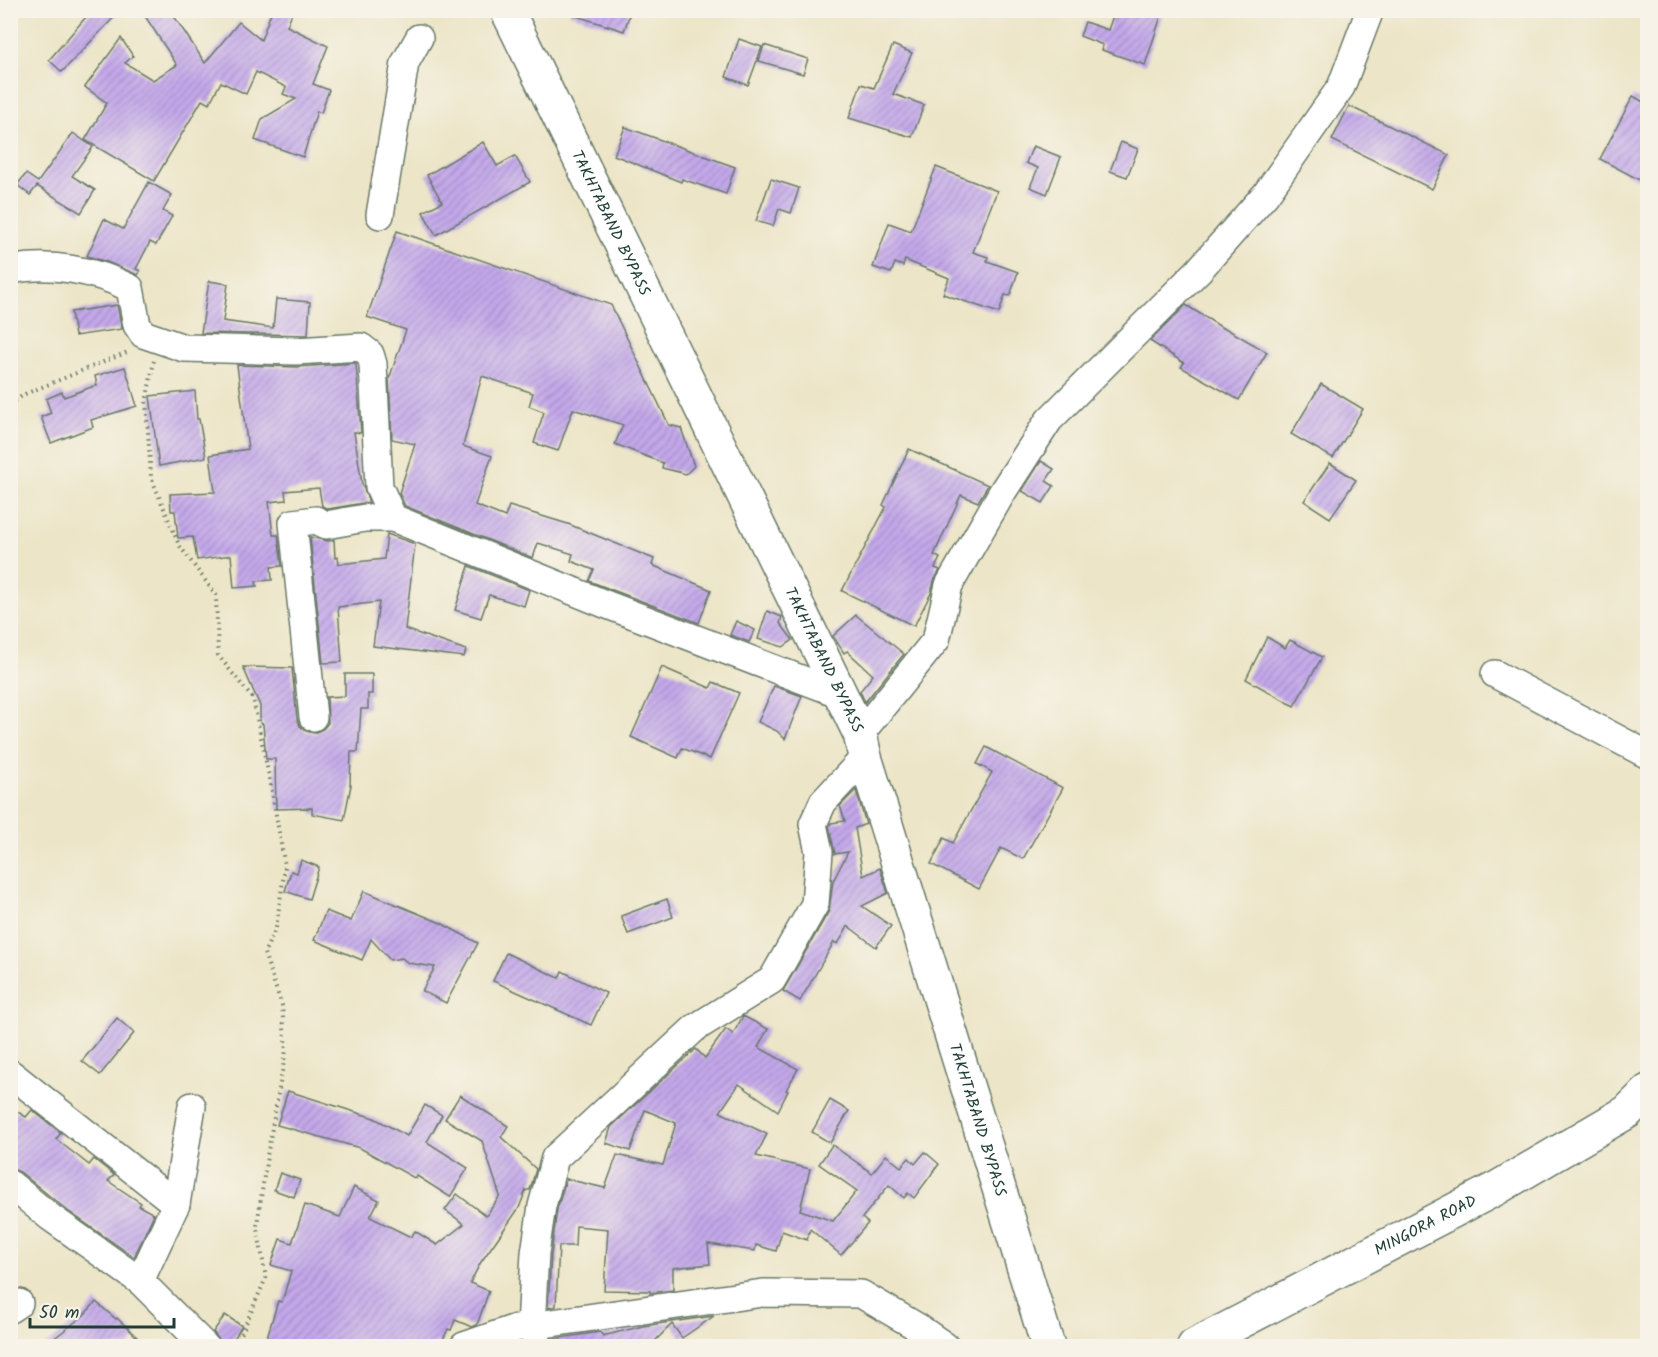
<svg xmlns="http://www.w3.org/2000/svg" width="1658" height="1357" viewBox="0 0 1658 1357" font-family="Kalam,sans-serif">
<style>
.building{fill:url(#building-hatch)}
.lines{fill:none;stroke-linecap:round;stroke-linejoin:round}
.minor-casing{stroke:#677867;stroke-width:30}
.major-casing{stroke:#677867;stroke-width:36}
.highway-casing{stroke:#677867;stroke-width:36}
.path{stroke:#677867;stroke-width:4;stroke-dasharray:1.5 4.5;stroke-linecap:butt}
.minor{stroke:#fff;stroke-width:27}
.major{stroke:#fff;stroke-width:33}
.highway{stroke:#fff;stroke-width:33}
.labels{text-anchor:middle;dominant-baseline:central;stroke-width:6;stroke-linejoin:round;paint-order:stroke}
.street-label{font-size:16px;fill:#1f3d34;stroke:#f7f3e8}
</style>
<defs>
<pattern id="building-hatch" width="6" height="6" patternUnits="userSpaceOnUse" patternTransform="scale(1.5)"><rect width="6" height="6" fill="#c4a9eb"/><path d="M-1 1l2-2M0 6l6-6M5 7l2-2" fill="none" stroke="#9f8bbf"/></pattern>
</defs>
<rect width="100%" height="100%" fill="#f7f3e8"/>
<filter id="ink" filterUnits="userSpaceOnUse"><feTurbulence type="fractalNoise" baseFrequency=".0167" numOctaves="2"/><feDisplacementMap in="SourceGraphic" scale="12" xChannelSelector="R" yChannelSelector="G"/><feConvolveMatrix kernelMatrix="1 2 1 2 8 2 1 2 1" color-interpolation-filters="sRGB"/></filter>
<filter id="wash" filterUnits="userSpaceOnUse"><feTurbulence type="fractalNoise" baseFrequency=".008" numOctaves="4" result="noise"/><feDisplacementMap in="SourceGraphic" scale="24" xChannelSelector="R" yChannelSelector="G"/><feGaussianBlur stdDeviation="1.35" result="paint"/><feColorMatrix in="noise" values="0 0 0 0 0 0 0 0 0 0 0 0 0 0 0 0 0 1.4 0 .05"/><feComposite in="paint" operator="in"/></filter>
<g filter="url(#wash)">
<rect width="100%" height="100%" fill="#ece5c7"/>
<g id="blocks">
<g class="building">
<path d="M 92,10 L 121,10 L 62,72 L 49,60 Z"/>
<path d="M 141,10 L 170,10 L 205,63 L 239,22 L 261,40 L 272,10 L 293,10 L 287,26 L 328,46 L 313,84 L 329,90 L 321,113 L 317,111 L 303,157 L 255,140 L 262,119 L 296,99 L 283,94 L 286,87 L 256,72 L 246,94 L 221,82 L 209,104 L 202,100 L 154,181 L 85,140 L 107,103 L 85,87 L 121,38 L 133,56 L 125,63 L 153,80 L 177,65 Z"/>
<path d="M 571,10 L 631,10 L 624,31 L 570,14 Z"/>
<path d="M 1115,10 L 1163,10 L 1145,65 L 1102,50 L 1103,45 L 1080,36 L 1085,22 L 1108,30 Z"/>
<path d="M 739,39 L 762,47 L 748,85 L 726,77 Z"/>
<path d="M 764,45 L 808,59 L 803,74 L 759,61 Z"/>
<path d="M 893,45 L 912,53 L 893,94 L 924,105 L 912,137 L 849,118 L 861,84 L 874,88 Z"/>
<path d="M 1633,96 L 1647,104 L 1647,184 L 1600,159 Z"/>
<path d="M 1349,106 L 1449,155 L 1432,189 L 1332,140 Z"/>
<path d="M 625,127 L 735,167 L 726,194 L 682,179 L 681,182 L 614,155 Z"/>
<path d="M 73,133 L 93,147 L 72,176 L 95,190 L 81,213 L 37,186 L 30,195 L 17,185 L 26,174 L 38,182 Z"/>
<path d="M 483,142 L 497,166 L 515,156 L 530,182 L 436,235 L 423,212 L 442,202 L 427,175 Z"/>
<path d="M 1121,142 L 1138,149 L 1127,177 L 1110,171 Z"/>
<path d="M 1033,146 L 1061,157 L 1047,194 L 1030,187 L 1038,168 L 1026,163 Z"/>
<path d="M 936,167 L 997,191 L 973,252 L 988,257 L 987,261 L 1018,272 L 1010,296 L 1005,295 L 999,313 L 943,294 L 949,278 L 905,260 L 903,266 L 895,263 L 891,273 L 873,267 L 889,223 L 911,231 Z"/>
<path d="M 771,179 L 799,188 L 791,213 L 779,209 L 773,226 L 756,221 Z"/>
<path d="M 149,182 L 172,195 L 163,211 L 172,216 L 156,245 L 150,242 L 136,269 L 140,271 L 138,275 L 107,262 L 87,256 L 104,219 L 123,229 Z"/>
<path d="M 397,231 L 611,305 L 669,425 L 681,428 L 694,466 L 686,474 L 662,468 L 663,463 L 615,444 L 623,425 L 573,409 L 558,451 L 534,443 L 544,412 L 529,406 L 533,393 L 482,376 L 463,446 L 492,456 L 475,505 L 505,517 L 509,506 L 568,524 L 654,559 L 652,565 L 711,590 L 699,623 L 589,581 L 594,570 L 571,561 L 573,554 L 538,543 L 533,558 L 405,506 L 399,493 L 415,444 L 392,439 L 389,379 L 406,330 L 367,317 Z"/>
<path d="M 209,281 L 228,284 L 223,321 L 273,328 L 276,299 L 310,302 L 308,335 L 201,333 Z"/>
<path d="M 117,305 L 122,329 L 75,336 L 71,312 Z"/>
<path d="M 1186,305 L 1224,329 L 1225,328 L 1267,352 L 1239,400 L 1181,367 L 1184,363 L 1150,341 Z"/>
<path d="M 356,363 L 361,433 L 354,432 L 362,484 L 369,502 L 328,509 L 322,506 L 319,488 L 285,491 L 286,500 L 269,502 L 273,535 L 278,535 L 282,566 L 271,567 L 272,580 L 256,581 L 257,586 L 234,588 L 231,555 L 197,560 L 193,537 L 178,538 L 175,511 L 171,511 L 170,494 L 215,492 L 210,455 L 248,449 L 237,365 L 296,367 Z"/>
<path d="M 125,367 L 137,406 L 91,420 L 93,427 L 51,443 L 41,417 L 51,413 L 46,399 L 62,392 L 64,397 L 97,385 L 95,376 Z"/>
<path d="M 1321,384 L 1363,409 L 1333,458 L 1291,434 Z"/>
<path d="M 195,391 L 197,419 L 199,419 L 206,457 L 159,466 L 150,396 Z"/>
<path d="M 909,449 L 988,485 L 978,502 L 961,495 L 934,555 L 940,558 L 935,568 L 940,570 L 934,581 L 931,593 L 914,626 L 842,591 L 886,507 L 883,505 Z"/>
<path d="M 1041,461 L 1054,469 L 1046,481 L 1054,486 L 1043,503 L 1022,491 Z"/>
<path d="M 1330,463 L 1356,480 L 1330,518 L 1304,501 Z"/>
<path d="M 387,534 L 415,544 L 405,629 L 466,650 L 464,657 L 373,646 L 379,602 L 338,607 L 342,662 L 323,663 L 310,537 L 328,541 L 334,540 L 335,558 L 338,557 L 339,564 L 384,559 Z"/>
<path d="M 469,566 L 529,590 L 524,606 L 489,595 L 481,618 L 455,610 Z"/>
<path d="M 767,611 L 782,617 L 780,623 L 793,640 L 783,647 L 758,639 Z"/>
<path d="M 856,615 L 904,654 L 865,702 L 860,691 L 873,675 L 847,651 L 844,653 L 833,636 Z"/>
<path d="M 736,621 L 755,630 L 749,642 L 730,635 Z"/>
<path d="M 1267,637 L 1285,648 L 1290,640 L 1322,657 L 1294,706 L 1246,679 Z"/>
<path d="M 243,667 L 292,668 L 297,719 L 300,726 L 306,731 L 314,733 L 323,729 L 328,723 L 327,697 L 345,696 L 345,674 L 372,674 L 372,694 L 368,694 L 368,709 L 361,709 L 358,752 L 351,752 L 350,785 L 351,785 L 344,820 L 312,814 L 312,808 L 276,809 L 275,759 L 266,759 L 263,724 L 260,723 L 260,706 Z"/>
<path d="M 662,667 L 710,688 L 713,682 L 739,693 L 710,759 L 682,748 L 678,758 L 631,737 Z"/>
<path d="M 774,686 L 802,696 L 785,739 L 777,731 L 758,722 Z"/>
<path d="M 986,747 L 1063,788 L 1023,859 L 1001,848 L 979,889 L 931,864 L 944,838 L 953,843 L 992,772 L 977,764 Z"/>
<path d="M 856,790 L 866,824 L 855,828 L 863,876 L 880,868 L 888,893 L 862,906 L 891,926 L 876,947 L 848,926 L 838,944 L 834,942 L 800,1001 L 783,991 L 829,911 L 833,881 L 848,852 L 835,854 L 829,826 L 831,823 L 845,821 L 840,806 Z"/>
<path d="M 301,860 L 319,867 L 309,899 L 285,891 L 291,871 L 297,873 Z"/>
<path d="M 364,891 L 441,923 L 478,943 L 446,1003 L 422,991 L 435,967 L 408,963 L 402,958 L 390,960 L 371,939 L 362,960 L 314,940 L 326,911 L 351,921 Z"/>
<path d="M 667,899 L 673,917 L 628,934 L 621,916 Z"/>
<path d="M 506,953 L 559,978 L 562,971 L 606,993 L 591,1025 L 493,981 Z"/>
<path d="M 743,1016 L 768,1029 L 758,1047 L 798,1069 L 786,1090 L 788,1091 L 778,1111 L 739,1084 L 720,1112 L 767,1134 L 756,1156 L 810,1169 L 800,1210 L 833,1221 L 857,1191 L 819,1164 L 832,1145 L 872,1173 L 886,1155 L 901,1167 L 909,1158 L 915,1164 L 925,1152 L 939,1164 L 914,1198 L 908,1193 L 904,1198 L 889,1185 L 862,1218 L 868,1223 L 841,1255 L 810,1229 L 807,1240 L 782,1231 L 776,1251 L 756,1245 L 755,1251 L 708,1244 L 710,1264 L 673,1268 L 673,1290 L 650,1293 L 650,1291 L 604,1290 L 608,1229 L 576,1226 L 575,1246 L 559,1246 L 556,1306 L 548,1308 L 551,1255 L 557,1209 L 566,1179 L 605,1188 L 617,1155 L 663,1165 L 676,1123 L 645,1110 L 630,1151 L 606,1143 L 611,1127 L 696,1049 L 705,1058 L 726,1029 L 733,1034 Z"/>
<path d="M 117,1018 L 134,1033 L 100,1075 L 82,1061 Z"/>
<path d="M 288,1091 L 374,1118 L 407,1136 L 425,1105 L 442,1115 L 427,1142 L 468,1168 L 450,1197 L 417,1176 L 416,1179 L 360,1148 L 277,1125 Z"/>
<path d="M 460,1095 L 508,1126 L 501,1137 L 536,1169 L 530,1190 L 526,1190 L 519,1208 L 481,1262 L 470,1283 L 489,1291 L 477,1325 L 472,1327 L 455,1320 L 451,1330 L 448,1329 L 441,1344 L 437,1342 L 434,1347 L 264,1347 L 278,1301 L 282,1302 L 291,1271 L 271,1265 L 280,1239 L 292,1243 L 305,1205 L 340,1217 L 354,1187 L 379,1200 L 370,1217 L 411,1237 L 415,1231 L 437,1245 L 464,1224 L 445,1210 L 457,1194 L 486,1216 L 500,1196 L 482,1141 L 445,1119 Z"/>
<path d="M 830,1100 L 849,1111 L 830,1143 L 812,1132 Z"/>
<path d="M 10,1107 L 26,1117 L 32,1110 L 61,1133 L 56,1139 L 89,1165 L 94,1159 L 114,1175 L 108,1181 L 141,1203 L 139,1206 L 154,1214 L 134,1257 L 68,1211 L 20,1172 L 10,1168 Z"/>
<path d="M 280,1173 L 300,1180 L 294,1197 L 274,1190 Z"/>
<path d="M 96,1302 L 116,1319 L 117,1318 L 137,1337 L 128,1347 L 43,1347 L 84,1315 Z"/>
<path d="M 225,1315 L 242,1326 L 229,1347 L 220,1347 L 220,1341 L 213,1332 Z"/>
<path d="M 714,1316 L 682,1338 L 672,1324 L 649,1347 L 555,1347 L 553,1339 L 600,1332 L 603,1336 L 643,1326 Z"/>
</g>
</g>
</g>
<g filter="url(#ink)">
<use href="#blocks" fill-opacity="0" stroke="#677867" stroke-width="1.5"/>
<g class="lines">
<g class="minor-casing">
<g id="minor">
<path d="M 380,215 L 405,63 L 419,38"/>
<path d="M 10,270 C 49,262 95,270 130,288 L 137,325 L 143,334 L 184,348 L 296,351 L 361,347 L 370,354 L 373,364 L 379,487 L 393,518 L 605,604 L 840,694"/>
<path d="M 1495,674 L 1648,755"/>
<path d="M 313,717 L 293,523 L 316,520 L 326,525 L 365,518 L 393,518"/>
<path d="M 860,734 L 936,640 L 949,585 L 1003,491 L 1049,420 L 1199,270 L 1266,194 L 1341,87 L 1370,10"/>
<path d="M 10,1073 L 176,1204"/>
<path d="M 10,1184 L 50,1217 L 140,1281 L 205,1346"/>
<path d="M 140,1281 L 176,1204 L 192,1106"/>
<path d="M 10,1309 L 19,1303"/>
<path d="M 464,1346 L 516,1328 L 763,1293 L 861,1294 L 919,1328 L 945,1346"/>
<path d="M 539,1346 L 531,1327 L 535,1253 L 542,1206 L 555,1158 L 695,1028 L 772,980 L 815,904 L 819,852 L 813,824 L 823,802 L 865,757"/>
</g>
</g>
<g class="major-casing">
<g id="major">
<path id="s1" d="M 507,10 L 860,734 L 865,757 L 1048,1346"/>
</g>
</g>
<g class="highway-casing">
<g id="highway">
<path id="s2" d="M 1194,1346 L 1497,1188 L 1627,1112 L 1648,1091"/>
</g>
</g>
<g class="path">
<path d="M 154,361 L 146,402 L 151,477 L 179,545 L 216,595 L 218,655 L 253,699 L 271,786 L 285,867 L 276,928 L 264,953 L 282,1006 L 286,1050 L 267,1156 L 257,1226 L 266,1278 L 236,1346"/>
<path d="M 10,404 L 25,394 L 130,351"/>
</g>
<use href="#minor" class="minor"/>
<use href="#major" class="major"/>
<use href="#highway" class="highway"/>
</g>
</g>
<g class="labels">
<g class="street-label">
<text stroke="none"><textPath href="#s1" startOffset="237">TAKHTABAND BYPASS</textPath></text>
<text stroke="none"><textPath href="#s1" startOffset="723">TAKHTABAND BYPASS</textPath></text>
<text stroke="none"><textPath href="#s1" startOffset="1209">TAKHTABAND BYPASS</textPath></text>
<text stroke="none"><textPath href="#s2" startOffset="261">MINGORA ROAD</textPath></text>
</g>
</g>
<rect width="1658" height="1357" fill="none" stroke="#f7f3e8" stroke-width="36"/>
<path d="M30 1318v9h144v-9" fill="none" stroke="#1f3d34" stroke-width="3"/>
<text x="39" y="1318" font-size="18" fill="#1f3d34" stroke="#f7f3e8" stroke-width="4.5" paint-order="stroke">50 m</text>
</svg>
